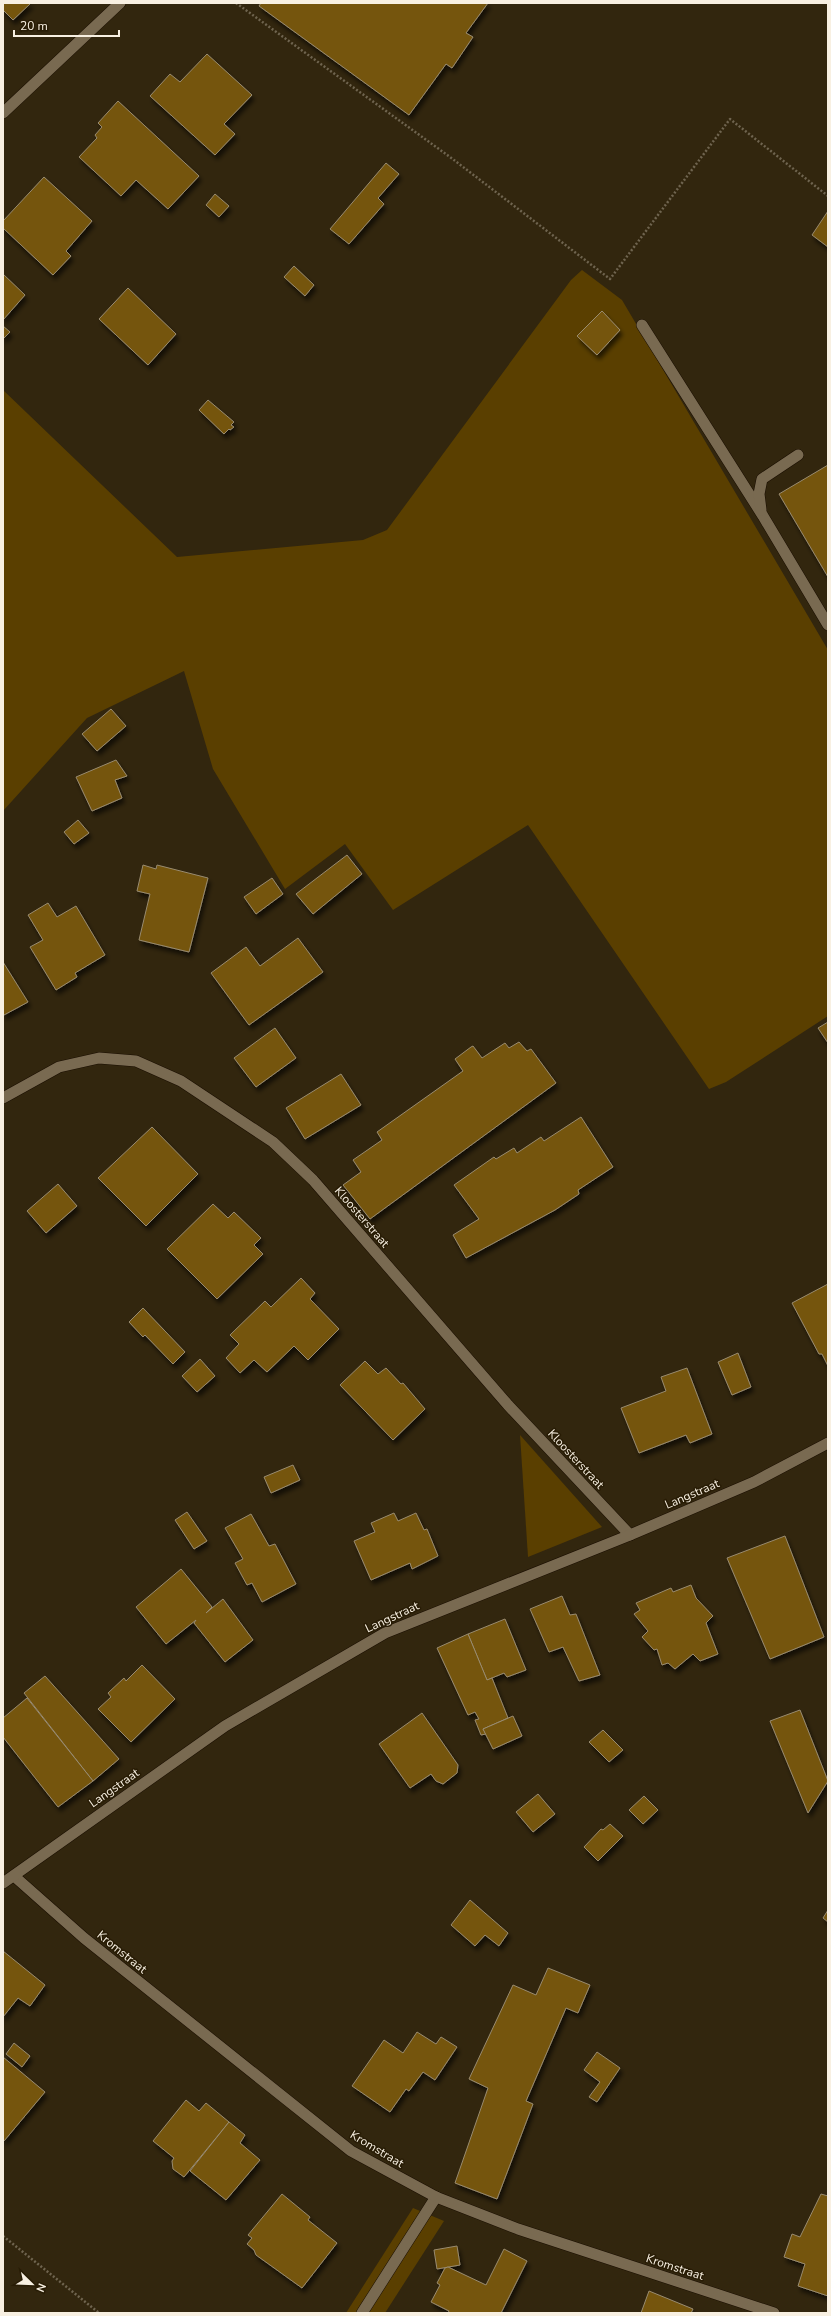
<svg xmlns="http://www.w3.org/2000/svg" width="831" height="2316" viewBox="0 0 831 2316" font-family="'Nunito Sans',sans-serif">
<style>
.green{fill:#5a3f00}
.building{fill:#74540a;stroke:#998b70;filter:url(#shadow)}
.lines{fill:none;stroke-linecap:round;stroke-linejoin:round}
.service-casing{stroke:#1a0e00;stroke-width:12}
.minor-casing{stroke:#1a0e00;stroke-width:12}
.path{stroke:#6f644f;stroke-width:2.5;stroke-dasharray:2 2;stroke-linecap:butt}
.service{stroke:#796a51;stroke-width:11}
.minor{stroke:#796a51;stroke-width:11}
.labels{text-anchor:middle;dominant-baseline:central;stroke-width:3;stroke-linejoin:round;paint-order:stroke}
.street-label{font-size:12px;fill:#f8f0e2;stroke:#281c05}
</style>
<defs>
<filter id="shadow"><feDropShadow dx="2.5" dy="4.5" stdDeviation="2" flood-color="#0009"/></filter>
</defs>
<rect width="100%" height="100%" fill="#32260e"/>
<g class="green">
<path d="M 582,270 L 622,300 L 828,650 L 828,1016 L 726,1082 L 709,1089 L 528,825 L 393,910 L 345,844 L 285,889 L 213,769 L 184,671 L 87,718 L 3,811 L 3,390 L 177,557 L 363,540 L 387,530 L 571,280 Z"/>
<path d="M 520,1435 L 602,1527 L 528,1557 Z"/>
<path d="M 413,2208 L 444,2221 L 385,2313 L 346,2313 Z"/>
</g>
<g class="building">
<path d="M 3,3 L 31,3 L 13,20 L 3,10 Z"/>
<path d="M 261,3 L 488,3 L 466,33 L 473,37 L 452,68 L 446,64 L 409,115 L 259,6 Z"/>
<path d="M 207,54 L 252,95 L 224,124 L 235,134 L 215,155 L 150,96 L 170,74 L 180,82 Z"/>
<path d="M 118,101 L 199,176 L 168,209 L 136,180 L 121,196 L 79,157 L 97,138 L 95,135 L 102,127 L 98,123 Z"/>
<path d="M 386,163 L 399,174 L 378,198 L 384,204 L 349,244 L 330,229 Z"/>
<path d="M 44,177 L 92,221 L 66,251 L 71,256 L 53,275 L 3,228 L 3,221 Z"/>
<path d="M 215,194 L 229,206 L 219,217 L 206,205 Z"/>
<path d="M 828,211 L 828,247 L 812,235 Z"/>
<path d="M 294,266 L 314,285 L 305,296 L 284,277 Z"/>
<path d="M 3,274 L 25,295 L 3,320 Z"/>
<path d="M 128,288 L 176,334 L 148,365 L 99,319 Z"/>
<path d="M 602,311 L 620,330 L 597,355 L 577,336 Z"/>
<path d="M 3,326 L 10,332 L 3,339 Z"/>
<path d="M 208,400 L 234,422 L 231,425 L 234,427 L 230,430 L 229,429 L 224,434 L 199,410 Z"/>
<path d="M 828,465 L 828,577 L 779,494 Z"/>
<path d="M 111,709 L 126,726 L 97,751 L 82,734 Z"/>
<path d="M 116,760 L 127,776 L 115,780 L 122,798 L 92,811 L 76,777 Z"/>
<path d="M 78,820 L 89,833 L 74,844 L 64,832 Z"/>
<path d="M 347,855 L 362,874 L 313,914 L 296,894 Z"/>
<path d="M 143,865 L 156,869 L 157,865 L 208,878 L 189,952 L 139,940 L 150,894 L 137,891 Z"/>
<path d="M 272,878 L 283,894 L 256,914 L 244,897 Z"/>
<path d="M 48,903 L 57,917 L 76,906 L 105,955 L 75,973 L 77,977 L 56,990 L 30,947 L 43,940 L 28,915 Z"/>
<path d="M 298,938 L 323,972 L 249,1025 L 211,973 L 246,947 L 260,966 Z"/>
<path d="M 3,962 L 28,1002 L 4,1015 L 3,1013 Z"/>
<path d="M 828,1022 L 828,1043 L 818,1028 Z"/>
<path d="M 275,1028 L 296,1058 L 256,1087 L 234,1058 Z"/>
<path d="M 519,1042 L 527,1051 L 531,1049 L 556,1083 L 370,1219 L 343,1185 L 361,1172 L 353,1160 L 382,1140 L 377,1132 L 463,1071 L 455,1059 L 471,1047 L 473,1046 L 482,1058 L 505,1043 L 509,1048 Z"/>
<path d="M 341,1074 L 361,1105 L 305,1139 L 286,1108 Z"/>
<path d="M 581,1117 L 613,1167 L 578,1190 L 579,1194 L 555,1210 L 466,1258 L 453,1235 L 479,1219 L 454,1185 L 494,1157 L 496,1159 L 514,1148 L 517,1153 L 541,1137 L 544,1141 Z"/>
<path d="M 152,1127 L 198,1174 L 146,1226 L 98,1178 Z"/>
<path d="M 58,1184 L 77,1206 L 46,1233 L 27,1211 Z"/>
<path d="M 213,1204 L 228,1218 L 234,1212 L 261,1238 L 254,1245 L 263,1254 L 217,1299 L 167,1249 Z"/>
<path d="M 301,1278 L 315,1293 L 310,1299 L 339,1329 L 308,1360 L 294,1346 L 267,1372 L 254,1360 L 240,1373 L 226,1358 L 239,1344 L 230,1335 L 265,1301 L 271,1307 Z"/>
<path d="M 828,1284 L 828,1366 L 822,1354 L 819,1354 L 792,1303 Z"/>
<path d="M 143,1308 L 185,1352 L 173,1364 L 145,1335 L 143,1337 L 129,1322 Z"/>
<path d="M 738,1353 L 751,1387 L 732,1395 L 718,1362 Z"/>
<path d="M 200,1359 L 215,1376 L 197,1392 L 182,1376 Z"/>
<path d="M 365,1361 L 378,1374 L 386,1368 L 401,1384 L 403,1383 L 425,1409 L 393,1440 L 340,1385 Z"/>
<path d="M 687,1368 L 712,1434 L 690,1443 L 686,1435 L 639,1453 L 621,1408 L 666,1391 L 661,1377 Z"/>
<path d="M 293,1465 L 300,1480 L 271,1493 L 264,1477 Z"/>
<path d="M 187,1512 L 207,1541 L 194,1549 L 175,1520 Z"/>
<path d="M 394,1513 L 398,1521 L 416,1513 L 424,1530 L 427,1529 L 438,1556 L 412,1569 L 410,1563 L 371,1580 L 354,1541 L 375,1532 L 371,1523 Z"/>
<path d="M 251,1514 L 269,1546 L 275,1544 L 296,1584 L 262,1602 L 252,1583 L 247,1585 L 235,1563 L 243,1559 L 225,1528 Z"/>
<path d="M 785,1536 L 824,1637 L 770,1659 L 727,1558 Z"/>
<path d="M 181,1569 L 212,1607 L 206,1613 L 223,1599 L 253,1640 L 225,1662 L 194,1623 L 196,1620 L 166,1644 L 136,1607 Z"/>
<path d="M 691,1585 L 696,1598 L 713,1616 L 706,1623 L 718,1654 L 700,1661 L 693,1654 L 675,1669 L 668,1663 L 662,1665 L 657,1649 L 654,1650 L 642,1637 L 648,1631 L 634,1614 L 640,1610 L 636,1603 L 671,1588 L 673,1592 Z"/>
<path d="M 562,1596 L 570,1615 L 576,1614 L 600,1675 L 579,1681 L 563,1647 L 549,1652 L 530,1609 Z"/>
<path d="M 505,1619 L 526,1670 L 507,1677 L 504,1673 L 487,1680 L 468,1634 Z"/>
<path d="M 468,1634 L 487,1680 L 492,1678 L 508,1718 L 483,1729 L 486,1734 L 481,1735 L 475,1720 L 479,1719 L 475,1712 L 468,1715 L 437,1648 Z"/>
<path d="M 142,1665 L 175,1699 L 131,1742 L 98,1709 L 111,1697 L 108,1693 L 124,1678 L 126,1681 Z"/>
<path d="M 45,1676 L 119,1759 L 93,1781 L 24,1693 Z"/>
<path d="M 27,1698 L 93,1781 L 58,1807 L 3,1737 L 3,1718 Z"/>
<path d="M 800,1710 L 828,1781 L 808,1813 L 770,1721 Z"/>
<path d="M 422,1713 L 458,1765 L 457,1773 L 443,1784 L 436,1781 L 431,1774 L 410,1788 L 379,1744 Z"/>
<path d="M 513,1716 L 522,1736 L 493,1749 L 483,1729 Z"/>
<path d="M 603,1730 L 623,1750 L 609,1762 L 589,1742 Z"/>
<path d="M 538,1794 L 555,1814 L 533,1832 L 516,1812 Z"/>
<path d="M 644,1796 L 658,1810 L 643,1824 L 629,1810 Z"/>
<path d="M 610,1824 L 623,1836 L 598,1861 L 584,1847 L 601,1829 L 603,1830 Z"/>
<path d="M 470,1900 L 508,1933 L 499,1946 L 485,1935 L 475,1946 L 451,1925 Z"/>
<path d="M 828,1910 L 828,1922 L 823,1918 Z"/>
<path d="M 3,1951 L 45,1985 L 30,2006 L 18,1998 L 3,2017 Z"/>
<path d="M 548,1968 L 590,1985 L 578,2013 L 566,2008 L 526,2101 L 533,2104 L 497,2199 L 455,2183 L 488,2088 L 469,2079 L 513,1985 L 536,1995 Z"/>
<path d="M 417,2032 L 436,2044 L 441,2037 L 457,2047 L 435,2080 L 423,2072 L 409,2091 L 406,2089 L 390,2112 L 352,2086 L 384,2040 L 403,2053 Z"/>
<path d="M 14,2043 L 30,2056 L 22,2067 L 6,2054 Z"/>
<path d="M 597,2052 L 620,2068 L 597,2102 L 589,2097 L 600,2082 L 584,2070 Z"/>
<path d="M 3,2057 L 45,2092 L 4,2141 L 3,2140 Z"/>
<path d="M 186,2100 L 199,2111 L 206,2103 L 229,2122 L 184,2177 L 173,2169 L 172,2161 L 174,2158 L 153,2141 Z"/>
<path d="M 229,2122 L 245,2135 L 240,2143 L 260,2160 L 226,2200 L 190,2171 Z"/>
<path d="M 282,2194 L 310,2217 L 308,2220 L 337,2243 L 302,2288 L 256,2255 L 254,2250 L 247,2244 L 252,2238 L 248,2235 Z"/>
<path d="M 821,2194 L 828,2196 L 828,2296 L 798,2286 L 805,2264 L 784,2257 L 792,2234 L 800,2237 Z"/>
<path d="M 457,2246 L 460,2265 L 437,2269 L 434,2250 Z"/>
<path d="M 504,2249 L 527,2261 L 501,2313 L 448,2313 L 449,2311 L 431,2302 L 440,2285 L 437,2283 L 445,2268 L 448,2267 L 486,2285 Z"/>
<path d="M 649,2291 L 693,2309 L 691,2313 L 641,2313 Z"/>
</g>
<g class="lines">
<g class="service-casing">
<g id="service">
<path d="M 642,325 L 763,516 L 828,625"/>
<path d="M 761,510 L 759,494 L 762,479 L 798,455"/>
<path d="M 362,2313 L 436,2197"/>
</g>
</g>
<g class="minor-casing">
<g id="minor">
<path d="M 3,113 L 120,3"/>
<path d="M 3,1098 L 59,1067 L 99,1058 L 136,1061 L 181,1081 L 273,1142 L 313,1180 L 508,1405 L 630,1535"/>
<path d="M 14,1876 L 84,1938 L 351,2151 L 436,2197 L 518,2229 L 774,2313"/>
<path d="M 3,1883 L 225,1726 L 385,1633 L 630,1535 L 754,1482 L 828,1443"/>
</g>
</g>
<g class="path">
<path d="M 236,3 L 450,157 L 610,279 L 730,119 L 828,196"/>
<path d="M 3,2236 L 99,2313"/>
</g>
<use href="#service" class="service"/>
<use href="#minor" class="minor"/>
</g>
<g class="labels">
<g class="street-label">
<text transform="translate(362 1217) rotate(49)">Kloosterstraat</text>
<text transform="translate(576 1459) rotate(47)">Kloosterstraat</text>
<text transform="translate(692 1494) rotate(-23)">Langstraat</text>
<text transform="translate(392 1617) rotate(-25)">Langstraat</text>
<text transform="translate(114 1788) rotate(-35)">Langstraat</text>
<text transform="translate(122 1952) rotate(39)">Kromstraat</text>
<text transform="translate(377 2149) rotate(31)">Kromstraat</text>
<text transform="translate(675 2267) rotate(18)">Kromstraat</text>
</g>
</g>
<rect width="831" height="2316" fill="none" stroke="#f8f0e2" stroke-width="8"/>
<g transform="translate(32 2284) rotate(113)" stroke="#281c05" stroke-width="3" paint-order="stroke">
<path d="M0-3L7 15L0 10L-7 15Z" fill="#f8f0e2"/>
<text y="-6" font-size="11" font-weight="bold" text-anchor="middle" fill="#f8f0e2">N</text>
</g>
<path d="M14 30v6h105v-6" fill="none" stroke="#f8f0e2" stroke-width="2"/>
<text x="20" y="30" font-size="12" fill="#f8f0e2" stroke="#281c05" stroke-width="3" paint-order="stroke">20 m</text>
</svg>
